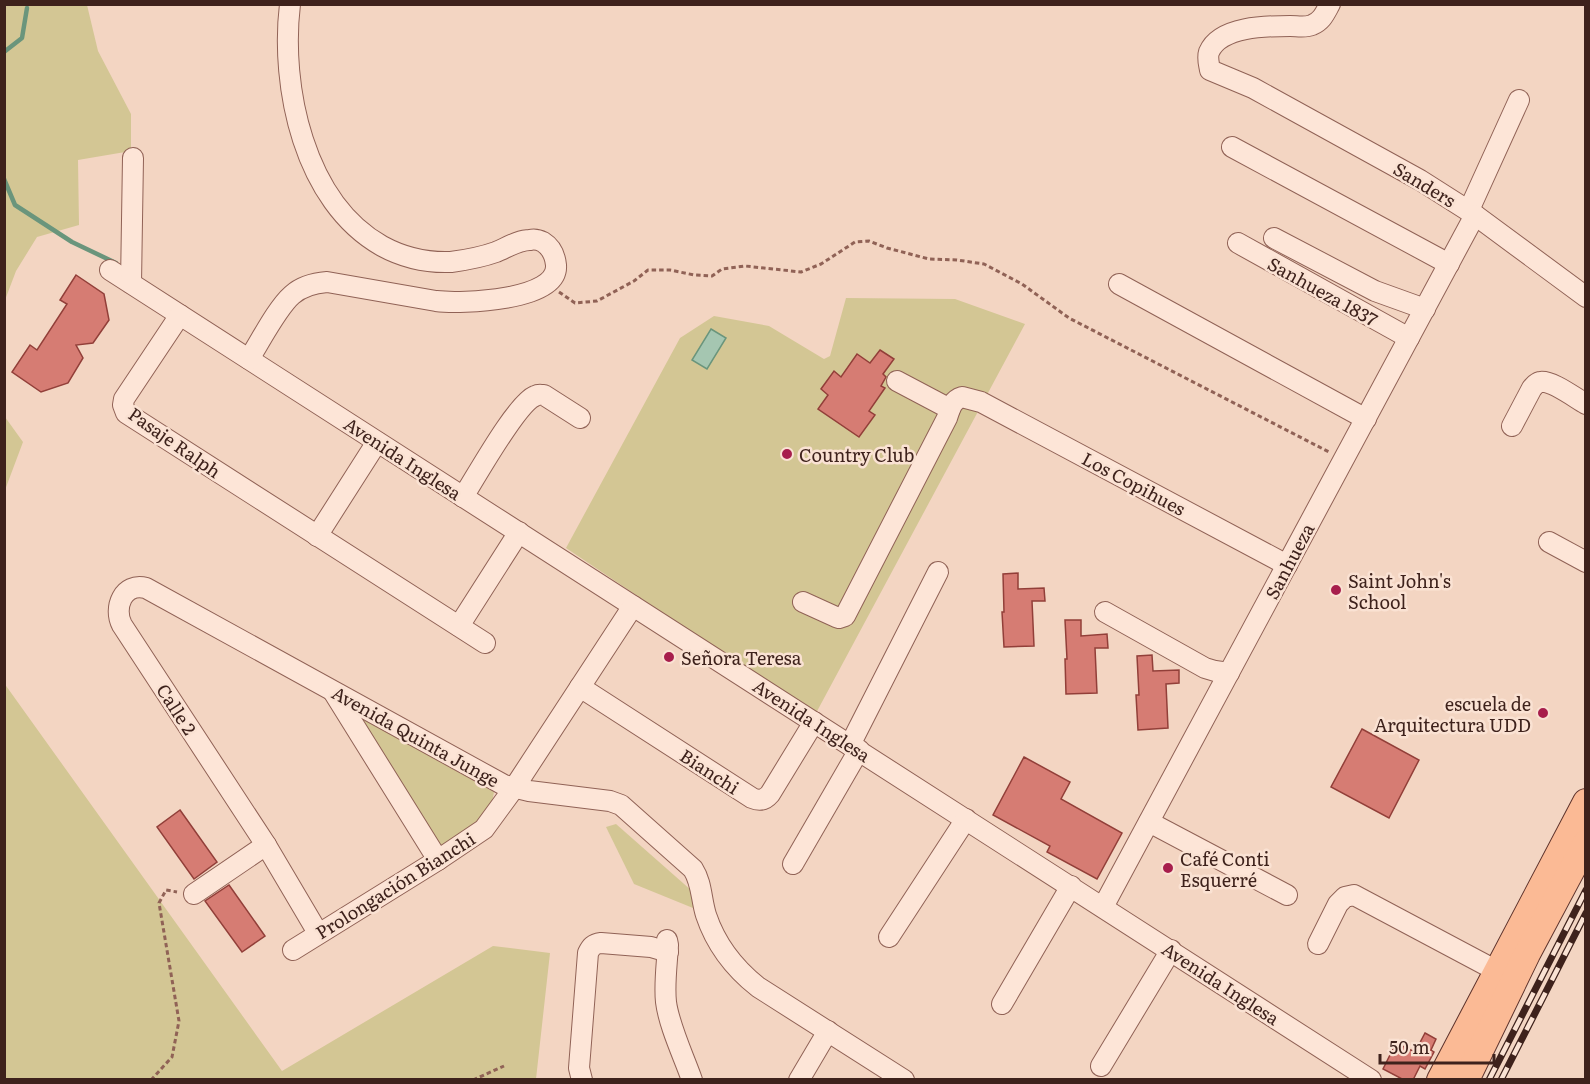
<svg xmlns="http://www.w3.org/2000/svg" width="1590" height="1084" viewBox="0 0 1590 1084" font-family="Literata,serif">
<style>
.green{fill:#d3c694}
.water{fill:#a5c6b1;stroke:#6a957c;stroke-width:1.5}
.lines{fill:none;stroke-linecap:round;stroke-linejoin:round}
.stream{stroke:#6a957c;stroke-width:4.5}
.building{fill:#d67c73;stroke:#923f39;stroke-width:1.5}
.minor-casing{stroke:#906256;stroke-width:22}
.major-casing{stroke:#5d322b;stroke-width:28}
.path{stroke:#906256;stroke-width:3;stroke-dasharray:4.5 3;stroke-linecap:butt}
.minor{stroke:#fde5d7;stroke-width:20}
.major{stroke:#fbba95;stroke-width:26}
.rail-casing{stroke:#3e221c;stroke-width:7}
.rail{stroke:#fae2d3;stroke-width:4.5;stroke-dasharray:14;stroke-linecap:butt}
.poi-dot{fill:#a71e4c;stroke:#fae2d3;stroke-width:2}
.labels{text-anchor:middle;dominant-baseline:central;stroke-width:5;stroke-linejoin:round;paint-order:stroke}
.street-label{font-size:18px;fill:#3e221c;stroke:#fae2d3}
.poi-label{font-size:18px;fill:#3e221c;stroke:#fae2d3;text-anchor:start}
</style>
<rect width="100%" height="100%" fill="#f3d5c2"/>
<g class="green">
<path d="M 4,5 L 87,5 L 98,51 L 131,114 L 131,151 L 78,160 L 79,225 L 37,237 L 16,271 L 5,300 Z"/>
<path d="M 846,298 L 955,299 L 1025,324 L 815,715 L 566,548 L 680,338 L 714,316 L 769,326 L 824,359 L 830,356 Z"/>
<path d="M 5,417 L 23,442 L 5,490 Z"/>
<path d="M 4,683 L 282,1071 L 493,946 L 550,953 L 536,1079 L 5,1079 Z"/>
<path d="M 355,714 L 494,792 L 492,803 L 481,825 L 439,848 Z"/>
<path d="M 616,824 L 692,891 L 693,908 L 634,884 L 606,827 Z"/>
</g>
<path class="water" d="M 711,329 L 726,338 L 707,369 L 692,360 Z"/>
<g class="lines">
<g class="stream">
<path d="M 4,52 L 22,38 L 27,8"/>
<path d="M 4,179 L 15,205 L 72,242 L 116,263"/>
</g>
</g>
<g class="building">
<path d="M 76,275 L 104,294 L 109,320 L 93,343 L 76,345 L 83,358 L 68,383 L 41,392 L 12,372 L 30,345 L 37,350 L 67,304 L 60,300 Z"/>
<path d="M 880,350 L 894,359 L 883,374 L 886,377 L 881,386 L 885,388 L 869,411 L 875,415 L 859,437 L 818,409 L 828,395 L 821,389 L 834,371 L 841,377 L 857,354 L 870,363 Z"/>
<path d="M 1018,573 L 1018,589 L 1044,588 L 1045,601 L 1032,601 L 1034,646 L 1004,647 L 1002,612 L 1004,612 L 1003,574 Z"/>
<path d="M 1065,620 L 1081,620 L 1081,636 L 1107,634 L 1108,648 L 1095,648 L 1097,693 L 1066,694 L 1065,659 L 1067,659 Z"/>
<path d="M 1152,655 L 1153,671 L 1179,670 L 1179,683 L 1166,684 L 1168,728 L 1138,730 L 1136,695 L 1139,695 L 1137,656 Z"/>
<path d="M 1362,729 L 1419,760 L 1389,818 L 1331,787 Z"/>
<path d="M 1024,757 L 1070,782 L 1061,799 L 1122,833 L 1097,879 L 1047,852 L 1050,846 L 993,815 Z"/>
<path d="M 180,810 L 217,862 L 194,879 L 157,827 Z"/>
<path d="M 229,885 L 265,936 L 242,952 L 205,901 Z"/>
<path d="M 1425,1033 L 1436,1039 L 1431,1050 L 1434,1052 L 1425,1069 L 1420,1066 L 1413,1080 L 1404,1080 L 1383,1069 L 1396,1043 L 1415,1052 Z"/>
</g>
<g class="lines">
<g class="minor-casing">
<g id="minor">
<path d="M 1330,4 C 1325,13 1322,21 1312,25 C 1305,28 1297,26 1290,26 C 1267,26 1220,26 1209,52 C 1207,58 1209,64 1210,70 L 1253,88 L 1420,180 L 1475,215 L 1586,297"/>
<path d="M 1232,147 L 1449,264"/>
<path d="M 1469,210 L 1519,100"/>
<path d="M 1274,238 L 1375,291 L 1425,309"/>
<path d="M 1238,243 L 1409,338"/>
<path d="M 110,270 L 1371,1080"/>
<path d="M 131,283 L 133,158"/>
<path d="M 1119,284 L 1366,419"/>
<path d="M 180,315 L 124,399 L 123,405 L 126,413 L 485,643"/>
<path d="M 249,359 C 260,342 277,308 292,295 C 302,286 314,283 327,282 L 436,301 C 461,304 559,301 556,265 C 555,255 551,247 543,242 C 539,240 534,239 530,240 C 518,240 506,248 496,252 C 482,257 466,260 451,262 C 426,263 404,258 382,246 C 304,202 280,87 290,4"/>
<path d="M 897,381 L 950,409"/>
<path d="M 1512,426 L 1532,388 C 1535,385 1536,383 1540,382 C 1552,380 1575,398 1586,404"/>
<path d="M 463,497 C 476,477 516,404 535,396 C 539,394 540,395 544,395 L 580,418"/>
<path d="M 317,536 L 377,442"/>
<path d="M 1549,542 L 1586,562"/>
<path d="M 803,602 L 836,617 L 839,618 L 845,616 L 947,418 C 950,409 952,400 962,397 L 981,402 L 1287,565"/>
<path d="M 1105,612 L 1205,668 L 1215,671 L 1229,673"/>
<path d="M 459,626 L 519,532"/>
<path d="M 580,687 L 752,798 C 759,801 765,800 770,794 L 814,722"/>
<path d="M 334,693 L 438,860"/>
<path d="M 850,745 L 938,572"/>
<path d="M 1149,822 L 1287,895"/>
<path d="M 793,864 L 859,750"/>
<path d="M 194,894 L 266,845"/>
<path d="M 1103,907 L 1475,215"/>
<path d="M 318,933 L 266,845 L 122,625 C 113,608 123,582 146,588 L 504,785 L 529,791 L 610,801 L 621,805 L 693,869 C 702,883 701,899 706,915 C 716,945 734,968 758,987 L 904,1080"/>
<path d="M 889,937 L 966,819"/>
<path d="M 667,940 L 668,945 C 667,964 664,984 666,1002 C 669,1026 684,1057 692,1080"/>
<path d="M 1318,944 L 1338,904 L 1345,897 L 1354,895 L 1497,971"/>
<path d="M 293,950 L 438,860 L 484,829 L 514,788 L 633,606"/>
<path d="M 1002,1004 L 1071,886"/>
<path d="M 1101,1066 L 1171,950"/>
<path d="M 582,1080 L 579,1068 L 588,953 C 591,947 593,944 601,943 L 651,947 L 668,952"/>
<path d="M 799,1080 L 828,1031"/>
</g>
</g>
<g class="major-casing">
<g id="major">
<path d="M 1440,1080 L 1586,802"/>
<path d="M 1466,1080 L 1527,954 L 1586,843"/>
</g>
</g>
<g class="path">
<path d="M 559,292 L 575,303 L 597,301 L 634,281 L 648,270 L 670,270 L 694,275 L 712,276 L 722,269 L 745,266 L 801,272 L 821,264 L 855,242 L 869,241 L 887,248 L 929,259 L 957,260 L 984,264 L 1022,284 L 1069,318 L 1329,452"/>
<path d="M 151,1080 L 172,1057 L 179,1021 L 159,903 L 166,890 L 177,892"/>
<path d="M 473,1080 L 504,1066"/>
</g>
<use href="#minor" class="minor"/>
<use href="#major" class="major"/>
<g class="rail-casing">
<g id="rail">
<path d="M 1489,1080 L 1586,890"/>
<path d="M 1501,1080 L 1586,913"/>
</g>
</g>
<use href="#rail" class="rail"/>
</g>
<g class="poi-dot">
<circle cx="787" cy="454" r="6"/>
<circle cx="1336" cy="590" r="6"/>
<circle cx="669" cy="657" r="6"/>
<circle cx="1543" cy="713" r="6"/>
<circle cx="1168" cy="868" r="6"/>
</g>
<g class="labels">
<g class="street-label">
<text transform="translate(1425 184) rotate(31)">Sanders</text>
<text transform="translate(1323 291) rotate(29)">Sanhueza 1837</text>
<text transform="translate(175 442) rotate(35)">Pasaje Ralph</text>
<text transform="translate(403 458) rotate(33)">Avenida Inglesa</text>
<text transform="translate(1134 483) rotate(28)">Los Copihues</text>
<text transform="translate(1289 561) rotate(-62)">Sanhueza</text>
<text transform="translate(177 709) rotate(57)">Calle 2</text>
<text transform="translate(812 720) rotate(33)">Avenida Inglesa</text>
<text transform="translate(416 736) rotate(29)">Avenida Quinta Junge</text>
<text transform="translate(710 771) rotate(33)">Bianchi</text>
<text transform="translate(395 885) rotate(-32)">Prolongación Bianchi</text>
<text transform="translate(1221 983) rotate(33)">Avenida Inglesa</text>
</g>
<g class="poi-label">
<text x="799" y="454">Country Club</text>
<text x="1348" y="580">Saint John's<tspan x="1348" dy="21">School</tspan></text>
<text x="681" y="657">Señora Teresa</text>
<text x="1531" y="703" text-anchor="end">escuela de<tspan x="1531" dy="21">Arquitectura UDD</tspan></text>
<text x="1180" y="858">Café Conti<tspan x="1180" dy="21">Esquerré</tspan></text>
</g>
</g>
<rect width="1590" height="1084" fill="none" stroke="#3e221c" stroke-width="12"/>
<path d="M1380 1054v9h114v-9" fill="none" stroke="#3e221c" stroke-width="3"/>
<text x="1389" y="1054" font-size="18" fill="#3e221c" stroke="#fae2d3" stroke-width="4.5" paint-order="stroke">50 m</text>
</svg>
